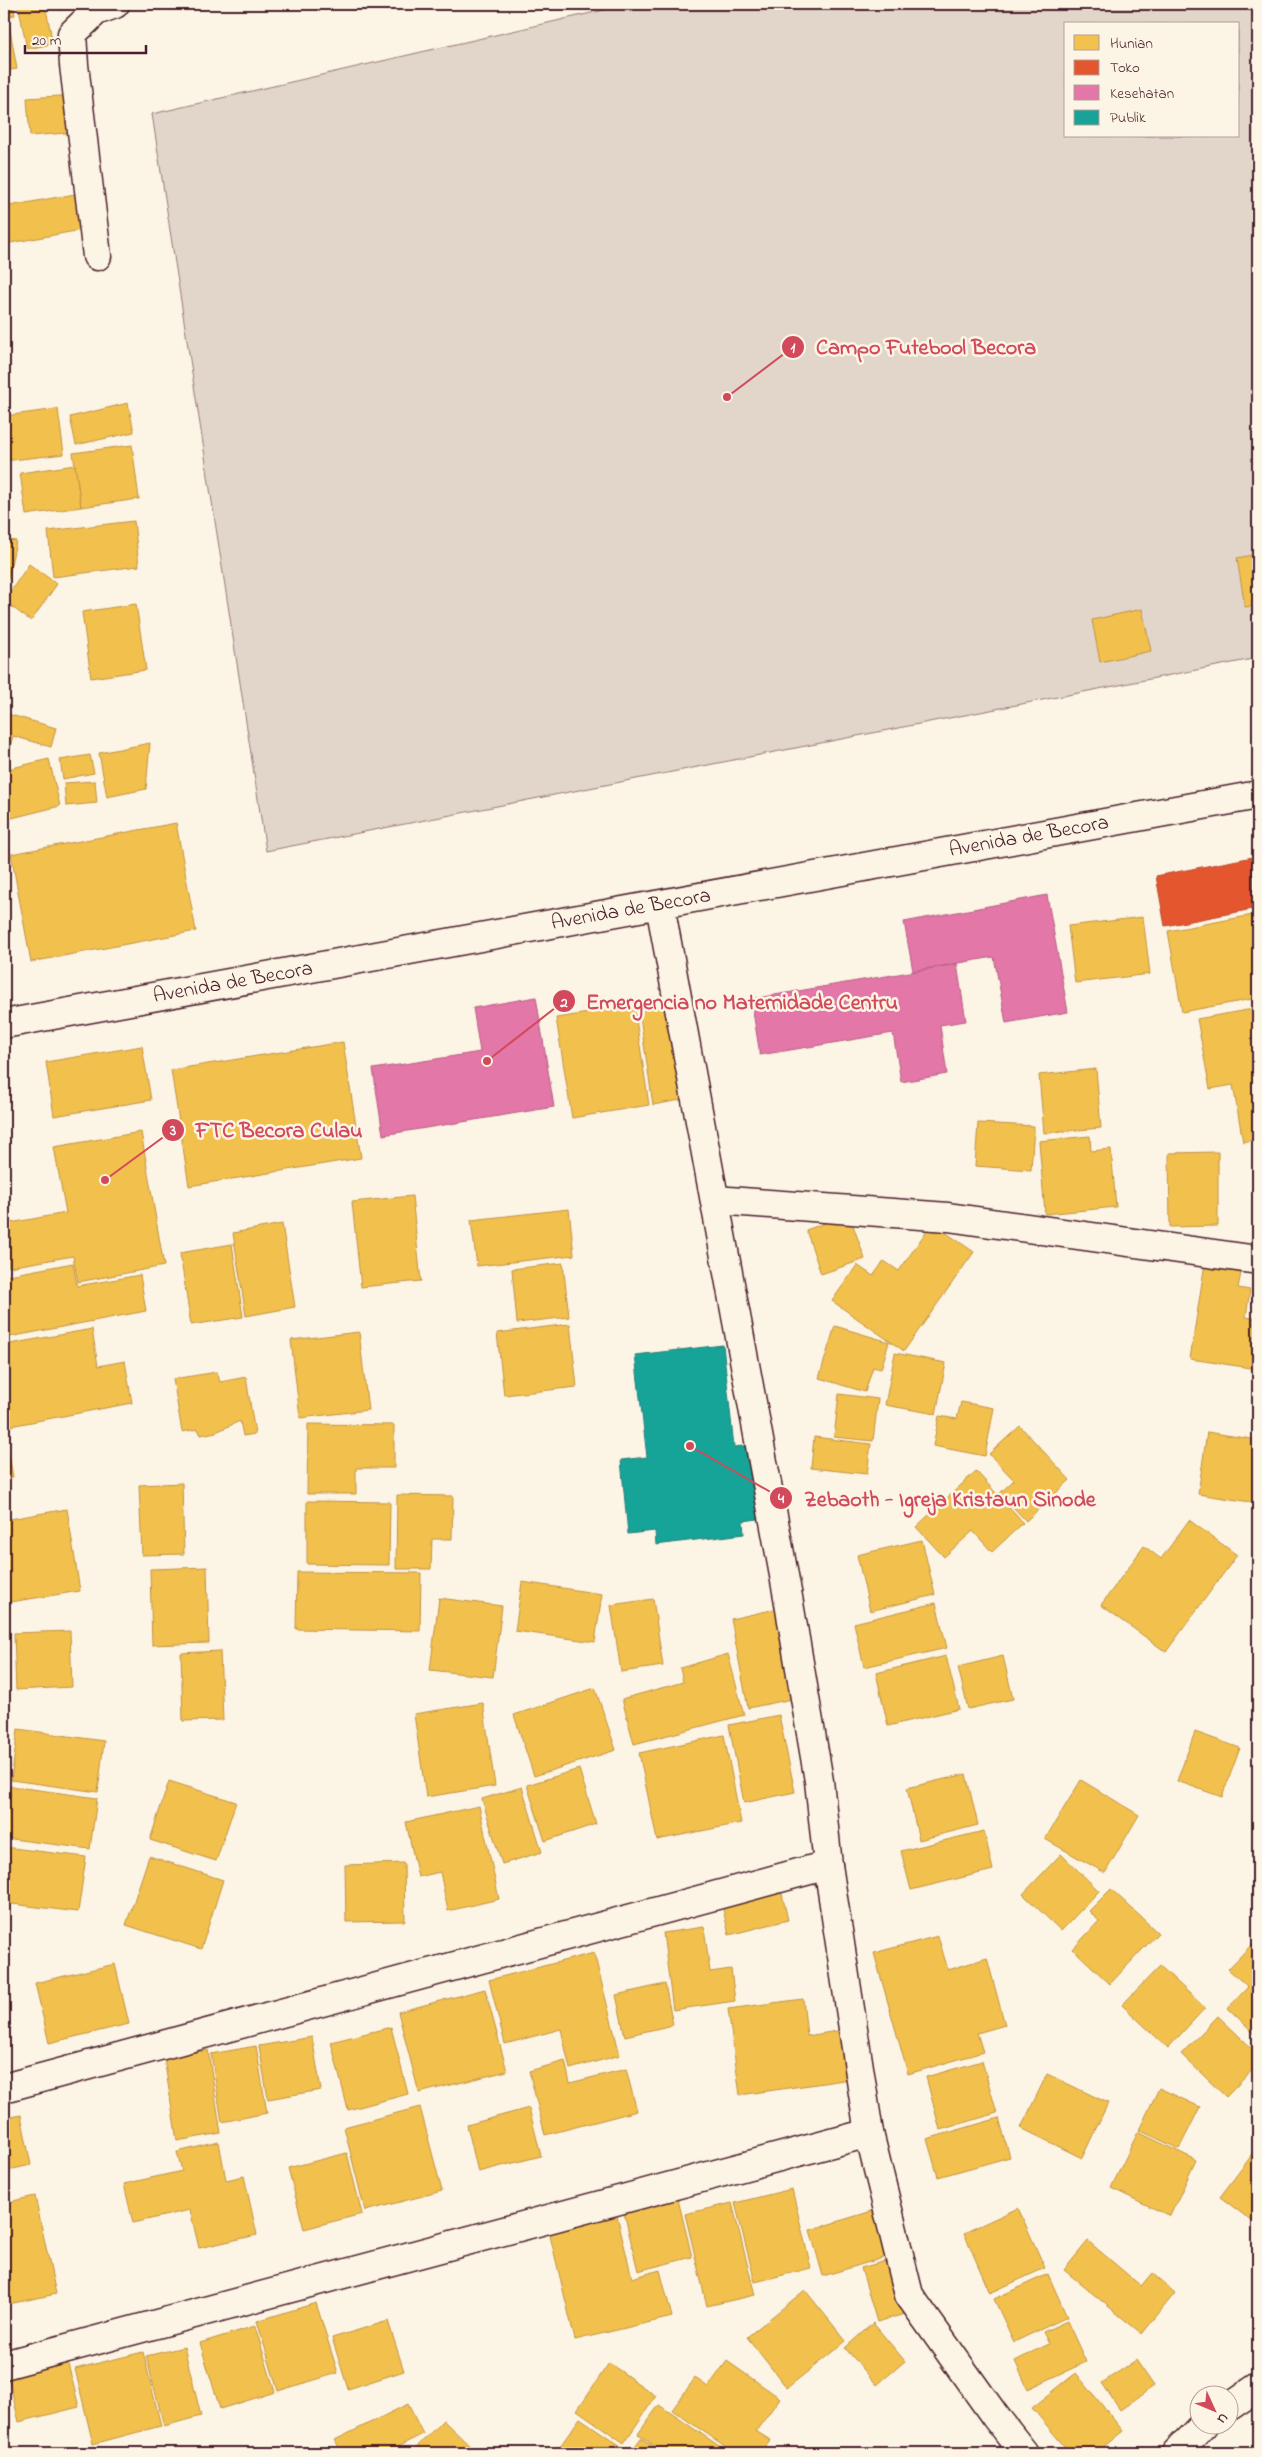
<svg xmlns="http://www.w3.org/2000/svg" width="1262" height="2457" viewBox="0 0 1262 2457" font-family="'Indie Flower',sans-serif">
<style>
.green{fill:#e2d5ca;stroke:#967a7a;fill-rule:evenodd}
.homes{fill:#f2c14e;stroke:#c09044}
.shops{fill:#e4572e;stroke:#b6462d}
.health{fill:#e377a8;stroke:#b55d82}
.public{fill:#17a398;stroke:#267b77}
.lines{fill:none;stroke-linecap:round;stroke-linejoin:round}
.minor-casing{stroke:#4a1f2b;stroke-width:31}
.primary-casing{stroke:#4a1f2b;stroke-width:31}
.minor{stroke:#fcf5e5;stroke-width:28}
.primary{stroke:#fcf5e5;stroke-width:28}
.labels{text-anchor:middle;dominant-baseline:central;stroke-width:5;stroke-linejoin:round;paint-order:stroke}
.street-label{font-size:21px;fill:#4a1f2b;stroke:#fcf5e5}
.leader{fill:none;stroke:#d1495b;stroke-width:2}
.callout-dot{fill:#d1495b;stroke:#fcf5e5;stroke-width:2}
.mark-label{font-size:15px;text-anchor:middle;font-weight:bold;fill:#fff}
.callout-label{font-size:22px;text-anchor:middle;font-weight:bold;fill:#d1495b;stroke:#fcf5e5;stroke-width:5;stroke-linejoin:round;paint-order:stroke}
</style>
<rect width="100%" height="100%" fill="#fcf5e5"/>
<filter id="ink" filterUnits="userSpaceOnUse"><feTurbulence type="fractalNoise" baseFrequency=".02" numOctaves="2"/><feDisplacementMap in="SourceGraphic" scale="10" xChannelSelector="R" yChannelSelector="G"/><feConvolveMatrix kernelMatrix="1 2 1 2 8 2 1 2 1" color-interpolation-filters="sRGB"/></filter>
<g filter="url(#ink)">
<path class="green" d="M 630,4 L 1258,4 L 1258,658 L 266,851 L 152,114 ZM 1066,24 L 1238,24 L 1238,136 L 1066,136 Z"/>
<g class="homes">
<path d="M 4,4 L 13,4 L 15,15 L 4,17 Z"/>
<path d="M 18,4 L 45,4 L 53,44 L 27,49 Z"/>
<path d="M 58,4 L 92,4 L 60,10 Z"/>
<path d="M 9,24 L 17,69 L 4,71 L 4,25 Z"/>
<path d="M 75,95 L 78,132 L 30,136 L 27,98 Z"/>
<path d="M 75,194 L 81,230 L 10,243 L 4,207 Z"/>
<path d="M 128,403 L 134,432 L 76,445 L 70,417 Z"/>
<path d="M 58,409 L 64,454 L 4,461 L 4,416 Z"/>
<path d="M 132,445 L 139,499 L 81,507 L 73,453 Z"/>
<path d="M 75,465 L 81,507 L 26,515 L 20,473 Z"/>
<path d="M 4,496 L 9,497 L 4,520 Z"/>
<path d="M 134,521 L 139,566 L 53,577 L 48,531 Z"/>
<path d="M 4,539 L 16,541 L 7,584 L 4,583 Z"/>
<path d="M 1258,554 L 1258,605 L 1245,607 L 1237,558 Z"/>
<path d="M 29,564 L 57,584 L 31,621 L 4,601 Z"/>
<path d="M 136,604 L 146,670 L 91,678 L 82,612 Z"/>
<path d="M 1142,609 L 1151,651 L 1100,662 L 1092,620 Z"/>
<path d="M 4,713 L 56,728 L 51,747 L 13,736 L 6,761 L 4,760 Z"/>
<path d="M 150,743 L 146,789 L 107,797 L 99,753 Z"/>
<path d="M 90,755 L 94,773 L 63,779 L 60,760 Z"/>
<path d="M 49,759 L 60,806 L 4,820 L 4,770 Z"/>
<path d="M 95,781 L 97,803 L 66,806 L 64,783 Z"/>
<path d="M 176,823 L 196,931 L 31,962 L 11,854 Z"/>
<path d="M 1258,914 L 1258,998 L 1182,1012 L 1168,931 Z"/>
<path d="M 1143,917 L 1150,974 L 1075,983 L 1068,926 Z"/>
<path d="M 677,1004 L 692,1098 L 653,1105 L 639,1010 Z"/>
<path d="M 634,1006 L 649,1105 L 572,1118 L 556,1018 Z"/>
<path d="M 1258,1008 L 1258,1139 L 1243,1142 L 1233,1085 L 1210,1089 L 1197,1019 Z"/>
<path d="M 343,1042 L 361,1158 L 189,1186 L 171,1070 Z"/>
<path d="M 142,1046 L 151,1100 L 54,1116 L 46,1062 Z"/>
<path d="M 1096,1069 L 1101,1128 L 1044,1133 L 1039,1075 Z"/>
<path d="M 978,1123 L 1034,1126 L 1031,1170 L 975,1166 Z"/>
<path d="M 141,1132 L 164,1266 L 78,1282 L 73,1256 L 9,1267 L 4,1224 L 66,1213 L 54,1147 Z"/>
<path d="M 1090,1136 L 1091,1151 L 1111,1149 L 1116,1207 L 1045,1214 L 1039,1141 Z"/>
<path d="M 1218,1152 L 1218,1226 L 1170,1227 L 1169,1153 Z"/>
<path d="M 412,1196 L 421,1281 L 361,1287 L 352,1202 Z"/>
<path d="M 569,1209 L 574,1255 L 477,1266 L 471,1220 Z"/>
<path d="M 849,1214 L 865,1259 L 821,1274 L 806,1230 Z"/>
<path d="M 932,1223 L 974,1252 L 904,1351 L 832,1301 L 857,1265 L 873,1276 L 884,1261 L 899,1271 Z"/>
<path d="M 282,1224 L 295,1307 L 246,1316 L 233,1233 Z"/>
<path d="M 232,1244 L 243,1317 L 191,1325 L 180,1253 Z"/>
<path d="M 73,1263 L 77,1286 L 140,1275 L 146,1311 L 4,1338 L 4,1276 Z"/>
<path d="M 563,1263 L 569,1317 L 517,1323 L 512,1269 Z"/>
<path d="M 1205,1263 L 1242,1268 L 1238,1288 L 1250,1290 L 1246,1317 L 1258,1319 L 1258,1369 L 1190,1359 Z"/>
<path d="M 570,1324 L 577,1387 L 504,1395 L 497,1333 Z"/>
<path d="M 835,1326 L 889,1342 L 881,1369 L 873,1367 L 865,1392 L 819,1378 Z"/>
<path d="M 92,1329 L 98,1366 L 125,1361 L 132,1403 L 5,1427 L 4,1345 Z"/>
<path d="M 359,1332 L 368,1410 L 300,1418 L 291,1340 Z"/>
<path d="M 895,1353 L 946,1363 L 936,1414 L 885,1405 Z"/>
<path d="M 217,1372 L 220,1382 L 246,1377 L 255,1434 L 243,1436 L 240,1421 L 216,1432 L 201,1435 L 198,1429 L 182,1432 L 173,1379 Z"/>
<path d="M 839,1394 L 878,1399 L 873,1441 L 834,1437 Z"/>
<path d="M 961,1402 L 994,1408 L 985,1456 L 933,1446 L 939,1416 L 957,1419 Z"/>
<path d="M 308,1424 L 394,1425 L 394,1468 L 356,1468 L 356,1494 L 307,1494 Z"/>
<path d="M 1020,1426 L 1070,1480 L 1026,1521 L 1000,1493 L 1014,1480 L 989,1454 Z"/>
<path d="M 4,1427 L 13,1477 L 4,1479 Z"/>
<path d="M 1207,1432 L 1258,1440 L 1257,1503 L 1198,1494 Z"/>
<path d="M 814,1437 L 871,1444 L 867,1474 L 811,1468 Z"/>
<path d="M 976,1471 L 1023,1523 L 992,1552 L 973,1531 L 944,1557 L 916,1527 Z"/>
<path d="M 182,1483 L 184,1554 L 142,1555 L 139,1485 Z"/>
<path d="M 397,1495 L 453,1496 L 452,1539 L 432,1539 L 431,1569 L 396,1569 Z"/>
<path d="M 307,1501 L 390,1502 L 389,1565 L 307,1564 Z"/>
<path d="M 67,1509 L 80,1591 L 4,1603 L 4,1520 Z"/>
<path d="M 1189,1520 L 1237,1555 L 1166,1652 L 1101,1605 L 1144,1546 L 1161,1559 Z"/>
<path d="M 922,1540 L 935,1595 L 870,1611 L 857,1555 Z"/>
<path d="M 207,1567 L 209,1643 L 152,1645 L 150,1569 Z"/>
<path d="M 297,1572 L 421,1573 L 420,1631 L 296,1629 Z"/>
<path d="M 522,1582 L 602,1594 L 595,1642 L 515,1631 Z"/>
<path d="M 439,1598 L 502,1606 L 493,1677 L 430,1670 Z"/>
<path d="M 653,1599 L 663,1666 L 621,1672 L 611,1605 Z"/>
<path d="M 936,1603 L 947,1648 L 864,1667 L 854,1623 Z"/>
<path d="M 785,1607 L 802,1697 L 748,1708 L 731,1619 Z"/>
<path d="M 70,1631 L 72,1687 L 16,1690 L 14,1633 Z"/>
<path d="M 220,1651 L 223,1720 L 183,1721 L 181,1653 Z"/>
<path d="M 728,1654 L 744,1715 L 634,1744 L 622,1699 L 683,1682 L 680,1668 Z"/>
<path d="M 946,1656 L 959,1709 L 888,1726 L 876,1673 Z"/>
<path d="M 1003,1656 L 1013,1699 L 968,1709 L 958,1667 Z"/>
<path d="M 595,1688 L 616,1750 L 534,1776 L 514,1715 Z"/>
<path d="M 483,1703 L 495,1786 L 426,1797 L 414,1714 Z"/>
<path d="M 779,1715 L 795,1792 L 744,1803 L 729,1725 Z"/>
<path d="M 18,1729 L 104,1741 L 98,1792 L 11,1780 Z"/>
<path d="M 1195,1732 L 1240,1748 L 1222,1797 L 1177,1781 Z"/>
<path d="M 724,1735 L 741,1823 L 657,1840 L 639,1753 Z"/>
<path d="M 579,1769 L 596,1824 L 545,1841 L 527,1785 Z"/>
<path d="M 966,1774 L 978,1825 L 919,1840 L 907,1788 Z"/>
<path d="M 1081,1780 L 1139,1815 L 1105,1873 L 1045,1839 Z"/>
<path d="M 169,1781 L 236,1802 L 216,1861 L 150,1840 Z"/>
<path d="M 10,1786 L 97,1798 L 90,1849 L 4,1838 Z"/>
<path d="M 522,1787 L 542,1852 L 502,1864 L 482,1799 Z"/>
<path d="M 479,1806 L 499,1899 L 448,1911 L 440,1872 L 418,1877 L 406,1822 Z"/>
<path d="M 984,1831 L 993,1870 L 911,1890 L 901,1851 Z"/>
<path d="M 4,1847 L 86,1857 L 78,1912 L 4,1903 Z"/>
<path d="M 1061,1854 L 1099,1891 L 1061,1931 L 1023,1894 Z"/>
<path d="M 149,1856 L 223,1880 L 201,1949 L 126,1925 Z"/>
<path d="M 404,1863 L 405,1921 L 346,1922 L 345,1865 Z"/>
<path d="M 779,1881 L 788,1920 L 729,1935 L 720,1896 Z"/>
<path d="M 1111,1889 L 1158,1933 L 1110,1984 L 1073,1949 L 1099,1921 L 1089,1911 Z"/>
<path d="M 704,1927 L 710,1972 L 731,1969 L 735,2001 L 673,2010 L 663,1933 Z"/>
<path d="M 938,1936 L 948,1970 L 987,1958 L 1005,2025 L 977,2033 L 983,2052 L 908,2074 L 874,1953 Z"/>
<path d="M 1256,1940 L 1258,1943 L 1258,2037 L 1228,2008 L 1248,1987 L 1228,1969 Z"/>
<path d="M 594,1953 L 620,2055 L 570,2069 L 561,2029 L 505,2044 L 489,1980 Z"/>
<path d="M 115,1964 L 129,2024 L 49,2043 L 35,1983 Z"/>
<path d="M 1160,1966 L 1205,2008 L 1168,2048 L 1122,2005 Z"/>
<path d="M 665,1984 L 673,2025 L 625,2036 L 616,1995 Z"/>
<path d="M 485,1989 L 507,2071 L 419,2093 L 398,2012 Z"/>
<path d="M 803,1999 L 807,2036 L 843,2030 L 851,2079 L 740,2095 L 728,2009 Z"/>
<path d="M 1218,2016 L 1258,2054 L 1258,2064 L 1226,2097 L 1181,2054 Z"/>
<path d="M 391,2027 L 408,2094 L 348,2110 L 331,2042 Z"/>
<path d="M 312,2037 L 321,2090 L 268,2099 L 259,2046 Z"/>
<path d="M 256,2046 L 267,2113 L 222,2122 L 211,2054 Z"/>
<path d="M 208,2050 L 221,2133 L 177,2141 L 164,2058 Z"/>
<path d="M 565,2061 L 570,2083 L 626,2069 L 637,2111 L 545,2135 L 529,2071 Z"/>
<path d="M 982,2061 L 997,2113 L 940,2130 L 926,2077 Z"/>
<path d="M 1047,2074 L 1108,2103 L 1082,2158 L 1021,2128 Z"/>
<path d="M 1159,2088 L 1200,2107 L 1179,2149 L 1139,2130 Z"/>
<path d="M 420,2107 L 442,2191 L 365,2211 L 344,2127 Z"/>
<path d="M 529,2108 L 541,2156 L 478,2172 L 467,2125 Z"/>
<path d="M 21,2115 L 31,2165 L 4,2171 L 4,2118 Z"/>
<path d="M 999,2118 L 1010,2157 L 938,2177 L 927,2139 Z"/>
<path d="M 1138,2132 L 1196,2160 L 1170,2216 L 1111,2188 Z"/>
<path d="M 219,2142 L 226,2180 L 244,2176 L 257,2235 L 199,2248 L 190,2210 L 133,2223 L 124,2184 L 182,2171 L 177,2152 Z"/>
<path d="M 1258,2147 L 1258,2215 L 1253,2222 L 1220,2197 Z"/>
<path d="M 347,2153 L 362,2214 L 304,2229 L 288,2168 Z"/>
<path d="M 792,2189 L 811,2268 L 755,2282 L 735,2203 Z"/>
<path d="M 676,2191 L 692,2257 L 638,2271 L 622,2204 Z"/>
<path d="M 35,2196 L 56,2294 L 4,2305 L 4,2203 Z"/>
<path d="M 732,2203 L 755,2295 L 707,2306 L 685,2214 Z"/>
<path d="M 615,2207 L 632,2278 L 660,2270 L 672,2317 L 575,2340 L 547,2223 Z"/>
<path d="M 882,2208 L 896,2254 L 823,2276 L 810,2230 Z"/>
<path d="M 1018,2208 L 1045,2268 L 990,2293 L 964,2233 Z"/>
<path d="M 1088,2241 L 1141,2286 L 1152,2273 L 1175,2293 L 1142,2334 L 1064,2270 Z"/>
<path d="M 896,2258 L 912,2312 L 877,2322 L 861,2268 Z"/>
<path d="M 1048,2274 L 1067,2317 L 1014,2342 L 994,2299 Z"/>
<path d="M 805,2290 L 846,2341 L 787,2388 L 747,2337 Z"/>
<path d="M 316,2303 L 338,2373 L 278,2391 L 257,2321 Z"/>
<path d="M 388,2321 L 404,2371 L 348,2389 L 332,2338 Z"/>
<path d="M 1067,2321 L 1086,2362 L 1028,2389 L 1015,2361 L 1049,2344 L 1043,2332 Z"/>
<path d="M 873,2323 L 905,2361 L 877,2385 L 845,2348 Z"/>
<path d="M 255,2326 L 275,2392 L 220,2409 L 200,2343 Z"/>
<path d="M 184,2347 L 201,2416 L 164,2426 L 146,2356 Z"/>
<path d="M 143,2352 L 161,2426 L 93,2444 L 75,2369 Z"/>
<path d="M 66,2356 L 79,2407 L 19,2422 L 7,2371 Z"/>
<path d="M 1136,2360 L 1154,2386 L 1120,2410 L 1102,2383 Z"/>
<path d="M 727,2361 L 780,2398 L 756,2431 L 770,2440 L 760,2453 L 735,2453 L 672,2410 L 695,2378 L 708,2387 Z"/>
<path d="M 609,2363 L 656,2396 L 624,2443 L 577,2410 Z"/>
<path d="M 1076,2373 L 1123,2431 L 1096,2453 L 1070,2453 L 1032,2408 Z"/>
<path d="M 408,2404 L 423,2434 L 393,2449 L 395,2453 L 342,2453 L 335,2440 Z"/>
<path d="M 659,2405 L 728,2452 L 727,2453 L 665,2453 L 638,2434 Z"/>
<path d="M 580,2418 L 621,2446 L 616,2453 L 555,2453 Z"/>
<path d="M 443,2420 L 477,2453 L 411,2453 Z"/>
<path d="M 641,2438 L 663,2453 L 630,2453 Z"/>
</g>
<path class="shops" d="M 1258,856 L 1258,908 L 1165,926 L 1156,876 Z"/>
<g class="health">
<path d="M 1047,895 L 1068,1012 L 1006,1023 L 994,957 L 913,971 L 904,922 Z"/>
<path d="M 957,964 L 966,1021 L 940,1025 L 947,1074 L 901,1082 L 893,1033 L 760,1055 L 751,999 Z"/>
<path d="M 536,997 L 554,1107 L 383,1135 L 373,1069 L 480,1052 L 473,1008 Z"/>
</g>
<path class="public" d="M 723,1345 L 734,1447 L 758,1444 L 766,1518 L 743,1521 L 744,1534 L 656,1545 L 655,1531 L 628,1534 L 621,1460 L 647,1457 L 635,1355 Z"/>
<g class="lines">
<g class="minor-casing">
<g id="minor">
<path d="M 97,256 L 74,65 L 72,34 L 96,11 L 115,4"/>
<path d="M 660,905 L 788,1597 L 819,1781 L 828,1865 L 869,2133 L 909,2295 L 995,2416 L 1024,2453"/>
<path d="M 715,1200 L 948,1217 L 1258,1260"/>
<path d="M 4,2088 L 828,1865"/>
<path d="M 4,2365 L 869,2133"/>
<path d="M 1230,2406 L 1258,2387"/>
<path d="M 1176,2453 L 1204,2424"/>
</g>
</g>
<g class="primary-casing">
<path id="primary" d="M 4,1024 L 1258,795"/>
</g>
<use href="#minor" class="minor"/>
<use href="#primary" class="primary"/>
</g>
</g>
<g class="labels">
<g class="street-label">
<text transform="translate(1029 837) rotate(-10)">Avenida de Becora</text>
<text transform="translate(631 910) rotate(-10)">Avenida de Becora</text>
<text transform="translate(233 983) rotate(-10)">Avenida de Becora</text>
</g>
</g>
<path class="leader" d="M727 397L793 347M487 1061L564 1001M105 1180L173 1130M690 1446L781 1498"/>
<g class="callout-dot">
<circle cx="727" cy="397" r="5"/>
<circle cx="487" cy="1061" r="5"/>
<circle cx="105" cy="1180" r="5"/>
<circle cx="690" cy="1446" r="5"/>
<circle cx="793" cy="347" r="12"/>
<circle cx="564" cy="1001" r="12"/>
<circle cx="173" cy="1130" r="12"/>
<circle cx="781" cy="1498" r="12"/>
</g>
<g class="mark-label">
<text x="793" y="352">1</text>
<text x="564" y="1007">2</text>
<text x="173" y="1135">3</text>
<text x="781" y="1503">4</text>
</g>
<g class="callout-label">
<text x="926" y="354">Campo Futebool Becora</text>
<text x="742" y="1009">Emergencia no Maternidade Centru</text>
<text x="279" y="1137">FTC Becora Culau</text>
<text x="950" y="1506">Zebaoth - Igreja Kristaun Sinode</text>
</g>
<rect width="1262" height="2457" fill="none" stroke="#fcf5e5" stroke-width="20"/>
<rect x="10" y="10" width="1242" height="2437" fill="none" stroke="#4a1f2b" stroke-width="2" filter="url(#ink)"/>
<rect x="1064" y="22" width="175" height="115" fill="#fcf5e5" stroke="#b59f9b"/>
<rect x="1074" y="35" width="25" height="15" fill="#f2c14e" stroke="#b59f9b"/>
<text x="1110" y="48" font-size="15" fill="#4a1f2b">Hunian</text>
<rect x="1074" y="60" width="25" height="15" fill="#e4572e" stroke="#b59f9b"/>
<text x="1110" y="72" font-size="15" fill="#4a1f2b">Toko</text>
<rect x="1074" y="85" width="25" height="15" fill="#e377a8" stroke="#b59f9b"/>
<text x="1110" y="98" font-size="15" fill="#4a1f2b">Kesehatan</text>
<rect x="1074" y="110" width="25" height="15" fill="#17a398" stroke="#b59f9b"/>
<text x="1110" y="122" font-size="15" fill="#4a1f2b">Publik</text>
<g transform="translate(1214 2410) rotate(134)"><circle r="24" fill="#fcf5e5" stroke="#b59f9b"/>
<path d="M0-4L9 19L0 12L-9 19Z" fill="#d1495b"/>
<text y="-8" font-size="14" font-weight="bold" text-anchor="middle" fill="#4a1f2b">U</text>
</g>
<path d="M25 45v8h121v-8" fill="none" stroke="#4a1f2b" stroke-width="2.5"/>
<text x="32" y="45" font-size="15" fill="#4a1f2b" stroke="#fcf5e5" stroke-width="4" paint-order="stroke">20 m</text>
</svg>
